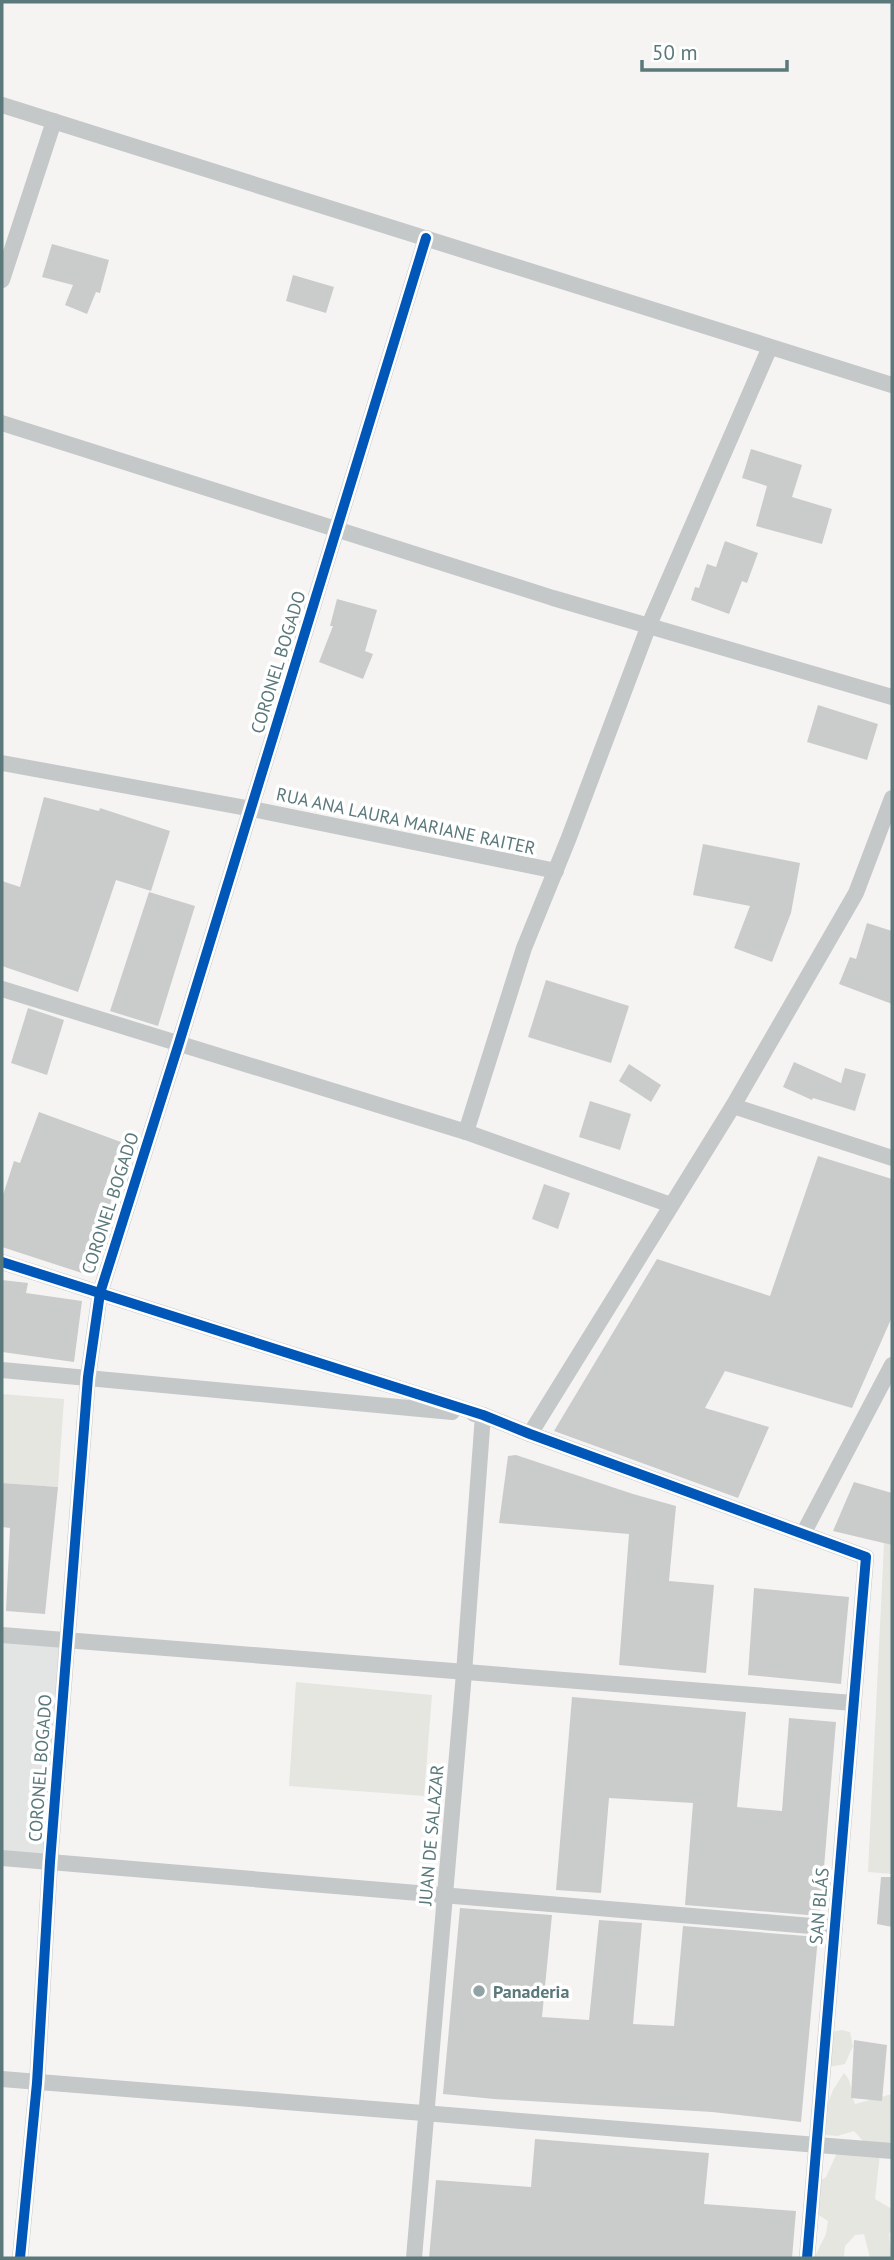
<svg xmlns="http://www.w3.org/2000/svg" width="894" height="2260" viewBox="0 0 894 2260" font-family="'PT Sans',sans-serif">
<style>
.built{fill:#e3e5e4}
.green{fill:#e5e6e0}
.building{fill:#cacccc}
.lines{fill:none;stroke-linecap:round;stroke-linejoin:round}
.street{stroke:#c5c8c8;stroke-width:16}
.cycleway-casing{stroke:#fff;stroke-width:15}
.cycleway{stroke:#0057b8;stroke-width:10}
.poi-dot{fill:#91a3a4;stroke:#fff;stroke-width:2.5}
.labels{text-anchor:middle;dominant-baseline:central;stroke-width:7;stroke-linejoin:round;paint-order:stroke}
.street-label{font-size:18px;fill:#5b787a;stroke:#fff}
.poi-label{font-size:18px;font-weight:bold;fill:#5b787a;stroke:#fff;text-anchor:start}
</style>
<rect width="100%" height="100%" fill="#f5f4f3"/>
<path class="built" d="M 2,1635 L 67,1640 L 50,1862 L 2,1858 Z"/>
<g class="green">
<path d="M 2,1394 L 64,1399 L 58,1487 L 2,1483 Z"/>
<path d="M 884,1543 L 892,1545 L 892,1874 L 868,1872 Z"/>
<path d="M 296,1682 L 432,1695 L 424,1796 L 289,1786 Z"/>
<path d="M 842,2030 L 850,2032 L 853,2046 L 845,2064 L 829,2067 L 831,2032 Z"/>
<path d="M 844,2073 C 853,2082 850,2093 855,2104 L 892,2094 L 892,2151 L 864,2142 L 854,2131 L 837,2136 L 826,2135 L 821,2121 L 833,2090 Z"/>
<path d="M 837,2153 L 880,2154 L 875,2199 L 892,2209 L 892,2229 L 889,2234 L 892,2258 L 870,2258 L 864,2234 L 855,2235 L 845,2246 L 844,2256 L 841,2258 L 814,2258 L 826,2234 L 828,2221 L 811,2210 L 818,2182 L 826,2177 Z"/>
</g>
<g class="building">
<path d="M 52,244 L 109,260 L 100,293 L 96,292 L 87,314 L 65,305 L 73,285 L 42,277 Z"/>
<path d="M 293,275 L 334,287 L 326,313 L 286,301 Z"/>
<path d="M 751,449 L 802,465 L 792,497 L 832,509 L 822,544 L 756,526 L 767,486 L 742,478 Z"/>
<path d="M 725,541 L 758,553 L 747,583 L 742,581 L 729,614 L 691,600 L 695,587 L 699,588 L 707,564 L 716,567 Z"/>
<path d="M 337,599 L 377,610 L 365,651 L 373,654 L 363,679 L 319,662 L 333,626 L 330,626 Z"/>
<path d="M 818,705 L 878,724 L 867,760 L 807,742 Z"/>
<path d="M 44,797 L 99,811 L 100,808 L 170,831 L 151,891 L 116,880 L 78,992 L 2,966 L 2,881 L 20,887 Z"/>
<path d="M 703,844 L 800,863 L 791,913 L 772,962 L 734,948 L 750,906 L 693,895 Z"/>
<path d="M 149,892 L 195,906 L 158,1026 L 110,1011 Z"/>
<path d="M 867,923 L 892,931 L 892,1004 L 839,984 L 850,957 L 856,959 Z"/>
<path d="M 546,980 L 629,1006 L 611,1063 L 528,1037 Z"/>
<path d="M 28,1008 L 64,1020 L 47,1075 L 11,1063 Z"/>
<path d="M 794,1062 L 841,1083 L 845,1068 L 866,1074 L 855,1111 L 813,1098 L 812,1100 L 783,1087 Z"/>
<path d="M 629,1064 L 661,1085 L 651,1102 L 619,1081 Z"/>
<path d="M 590,1101 L 631,1114 L 620,1150 L 579,1137 Z"/>
<path d="M 39,1112 L 121,1142 L 103,1192 L 113,1195 L 88,1275 L 2,1247 L 2,1198 L 14,1161 L 20,1163 Z"/>
<path d="M 818,1156 L 892,1179 L 892,1317 L 852,1408 L 725,1371 L 705,1408 L 769,1427 L 738,1498 L 554,1431 L 657,1259 L 770,1296 Z"/>
<path d="M 544,1184 L 570,1193 L 558,1229 L 532,1219 Z"/>
<path d="M 2,1280 L 28,1283 L 26,1293 L 82,1301 L 74,1362 L 2,1352 Z"/>
<path d="M 516,1455 L 633,1494 L 676,1506 L 669,1581 L 714,1585 L 706,1673 L 619,1665 L 629,1534 L 499,1523 L 508,1456 Z"/>
<path d="M 854,1482 L 892,1493 L 892,1545 L 833,1531 Z"/>
<path d="M 2,1483 L 58,1487 L 45,1614 L 6,1611 L 10,1528 L 2,1527 Z"/>
<path d="M 754,1588 L 849,1597 L 841,1684 L 748,1675 Z"/>
<path d="M 572,1697 L 746,1712 L 737,1807 L 782,1811 L 789,1718 L 836,1722 L 820,1916 L 685,1905 L 693,1803 L 609,1798 L 601,1893 L 556,1890 Z"/>
<path d="M 881,1877 L 892,1877 L 892,1927 L 877,1924 Z"/>
<path d="M 460,1908 L 552,1915 L 542,2017 L 589,2020 L 599,1920 L 642,1923 L 633,2024 L 674,2026 L 683,1926 L 818,1937 L 801,2122 L 712,2112 L 494,2099 L 443,2094 Z"/>
<path d="M 854,2040 L 887,2045 L 882,2101 L 851,2098 Z"/>
<path d="M 535,2139 L 709,2153 L 704,2204 L 796,2211 L 792,2258 L 429,2258 L 436,2180 L 531,2187 Z"/>
</g>
<g class="lines">
<g class="street">
<path d="M 2,105 L 892,385"/>
<path d="M 2,280 L 54,121"/>
<path d="M 2,423 L 553,598 L 892,697"/>
<path d="M 2,763 L 252,809 L 556,871"/>
<path d="M 2,989 L 466,1132 L 671,1205"/>
<path d="M 733,1106 L 892,1158"/>
<path d="M 466,1132 L 524,948 L 568,840 L 649,625 L 770,347"/>
<path d="M 2,1262 L 483,1415 L 530,1434 L 866,1557 L 807,2258"/>
<path d="M 2,1370 L 452,1412"/>
<path d="M 530,1434 L 733,1106 L 856,893 L 892,798"/>
<path d="M 803,1534 L 892,1365"/>
<path d="M 2,1635 L 853,1703"/>
<path d="M 2,1858 L 835,1928"/>
<path d="M 2,2079 L 892,2151"/>
<path d="M 20,2258 L 37,2083 L 50,1862 L 88,1377 L 100,1293 L 179,1043 L 426,238"/>
<path d="M 414,2258 L 464,1673 L 483,1415 L 474,1414"/>
</g>
<g class="cycleway-casing">
<g id="cycleway">
<path d="M 2,1262 L 483,1415 L 530,1434 L 866,1557 L 807,2258"/>
<path d="M 20,2258 L 37,2083 L 50,1862 L 88,1377 L 100,1293 L 179,1043 L 426,238"/>
</g>
</g>
<use href="#cycleway" class="cycleway"/>
</g>
<circle class="poi-dot" cx="479" cy="1991" r="7"/>
<g class="labels">
<g class="street-label">
<text transform="translate(278 662) rotate(-73)">CORONEL BOGADO</text>
<text transform="translate(406 821) rotate(12)">RUA ANA LAURA MARIANE RAITER</text>
<text transform="translate(110 1203) rotate(-72)">CORONEL BOGADO</text>
<text transform="translate(40 1768) rotate(-86)">CORONEL BOGADO</text>
<text transform="translate(431 1835) rotate(-85)">JUAN DE SALAZAR</text>
<text transform="translate(819 1906) rotate(-85)">SAN BLÁS</text>
</g>
<g class="poi-label">
<text x="493" y="1991">Panaderia</text>
</g>
</g>
<rect width="894" height="2260" fill="none" stroke="#5b787a" stroke-width="7"/>
<path d="M642 60v10h145v-10" fill="none" stroke="#5b787a" stroke-width="3.5"/>
<text x="652" y="60" font-size="21" fill="#5b787a" stroke="#ffffff" stroke-width="5" paint-order="stroke">50 m</text>
</svg>
